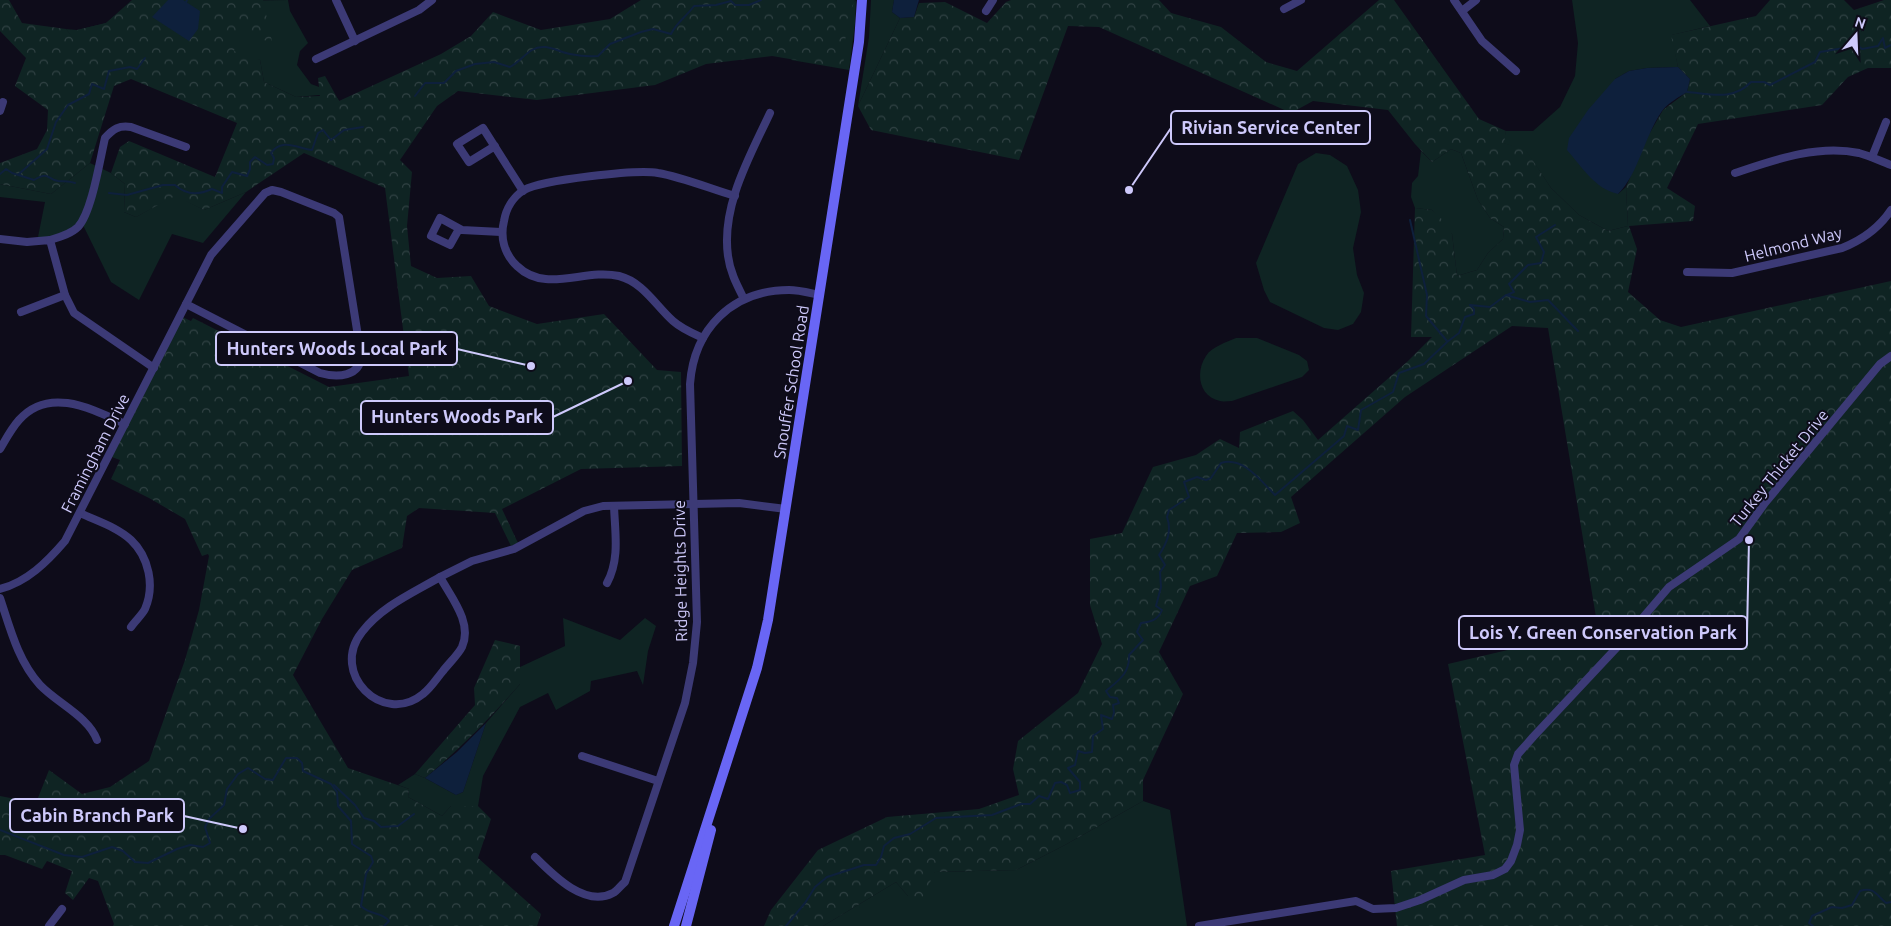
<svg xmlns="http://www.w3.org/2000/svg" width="1891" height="926" viewBox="0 0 1891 926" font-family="Ubuntu,sans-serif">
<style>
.grass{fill:#0f2423}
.forest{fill:url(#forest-crowns)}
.water{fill:#0e203c}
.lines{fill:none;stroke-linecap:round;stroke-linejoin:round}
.stream{stroke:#0e203c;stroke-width:2}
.street{stroke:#3c3a76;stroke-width:8}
.secondary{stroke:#6966f5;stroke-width:10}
.labels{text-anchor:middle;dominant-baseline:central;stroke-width:4;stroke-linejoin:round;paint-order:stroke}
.street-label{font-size:16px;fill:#cec9fb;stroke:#0e0c1a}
.leader{fill:none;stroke:#cec9fb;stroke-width:2}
.callout-dot{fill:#cec9fb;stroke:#0e0c1a;stroke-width:2}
.callout{fill:#0e0c1a;stroke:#cec9fb;stroke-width:2}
.callout-label{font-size:18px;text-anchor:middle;font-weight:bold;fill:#cec9fb}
</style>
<defs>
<pattern id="forest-crowns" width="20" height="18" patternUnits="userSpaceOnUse" patternTransform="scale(1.25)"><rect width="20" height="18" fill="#0f2423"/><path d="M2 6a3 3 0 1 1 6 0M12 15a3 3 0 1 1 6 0" fill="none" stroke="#314244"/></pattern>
</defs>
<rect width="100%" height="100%" fill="#0e0c1a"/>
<g class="grass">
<path d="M 288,0 L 290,11 L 308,43 L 300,51 L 297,65 L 311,84 L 333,92 L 340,102 L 319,95 L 296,97 L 264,82 L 260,60 L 73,39 L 66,29 L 77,30 L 106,23 L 131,2 Z"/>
<path d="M 856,0 L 855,24 L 849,70 L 791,60 Z"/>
<path d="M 871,0 L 894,0 L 892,12 L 900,18 L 858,106 L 869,37 Z"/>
<path d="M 1572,0 L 1690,0 L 1710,26 L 1672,35 L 1678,67 L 1647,68 L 1629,71 L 1615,79 L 1618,194 L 1626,187 L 1628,226 L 1608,231 L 1579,215 L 1551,188 L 1526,151 L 1503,143 L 1506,131 L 1533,131 L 1560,107 L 1575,76 L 1578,43 Z"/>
<path d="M 1451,149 L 1461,153 L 1478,200 L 1490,218 L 1504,227 L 1503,239 L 1488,253 L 1477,270 L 1457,276 L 1452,234 L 1432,210 L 1415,208 L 1411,197 L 1412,183 L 1418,176 L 1421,151 L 1432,162 Z"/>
<path d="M 1316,153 L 1330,155 L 1347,166 L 1358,190 L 1361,212 L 1353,248 L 1357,275 L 1364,293 L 1361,312 L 1353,324 L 1338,330 L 1324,328 L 1270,302 L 1264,290 L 1256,263 L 1298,164 Z"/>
<path d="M 90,163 L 111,173 L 125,184 L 124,212 L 136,217 L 175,195 L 204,210 L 246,192 L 203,243 L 172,234 L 139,300 L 111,282 L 82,223 L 77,228 L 37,242 L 45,202 L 0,197 L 0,184 L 51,194 Z"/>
<path d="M 1236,338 L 1257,338 L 1299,355 L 1307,361 L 1309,370 L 1302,377 L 1232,401 C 1228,401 1223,402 1220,401 C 1199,397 1195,372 1206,356 C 1211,347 1227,342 1236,338 Z"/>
<path d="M 563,618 L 620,640 L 645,618 L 656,626 L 648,651 L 643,685 L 637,671 L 591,681 L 590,691 L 556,710 L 548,693 L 520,707 L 483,776 L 478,806 L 451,806 L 442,816 L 408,797 L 409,789 L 398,785 L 415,774 L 425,778 L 456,795 L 463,792 L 486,723 L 520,684 L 520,667 L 565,646 Z"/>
<path d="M 1143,801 L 1170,810 L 1187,926 L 823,926 L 896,882 L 908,896 L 935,872 L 1016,870 L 1063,846 Z"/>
</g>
<g class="forest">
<path d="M 0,0 L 9,0 L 22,23 L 66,29 L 73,38 L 77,30 L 106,23 L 132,0 L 263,0 L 272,41 L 252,39 L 241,32 L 234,51 L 260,60 L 264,82 L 296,97 L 320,96 L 318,78 L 325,76 L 339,101 L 441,54 L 471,36 L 493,12 L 541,30 L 610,19 L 641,0 L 855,0 L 847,20 L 843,68 L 772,56 L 706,64 L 655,85 L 537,100 L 458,91 L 437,106 L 400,160 L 412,172 L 407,226 L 411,266 L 437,278 L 471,276 L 489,306 L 537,324 L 604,314 L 657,370 L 681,372 L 682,466 L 581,469 L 502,509 L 518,543 L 511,546 L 495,513 L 419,508 L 407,516 L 402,548 L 352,570 L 322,619 L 293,675 L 348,768 L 409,789 L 408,797 L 442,816 L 451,806 L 478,806 L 491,819 L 478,858 L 541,914 L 537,926 L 113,926 L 114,924 L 98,881 L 89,878 L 73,900 L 65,893 L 72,871 L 47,861 L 42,869 L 5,855 L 0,855 L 0,796 L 36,803 L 49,770 L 82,794 L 110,787 L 149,761 L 185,660 L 199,610 L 209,556 L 208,554 L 202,556 L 185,519 L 149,498 L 111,479 L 120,460 L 109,456 L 180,316 L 191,321 L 193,318 L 329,387 L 409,376 L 385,188 L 304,153 L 246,192 L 204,210 L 175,196 L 136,217 L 124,212 L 125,184 L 111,173 L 120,147 L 129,141 L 215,177 L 237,123 L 131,79 L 114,86 L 90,163 L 51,194 L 0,184 L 0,163 L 37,149 L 47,130 L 48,110 L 15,86 L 26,58 L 0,31 Z"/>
<path d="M 1011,0 L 1159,0 L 1171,13 L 1221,27 L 1266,62 L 1297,71 L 1379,0 L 1394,0 L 1479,119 L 1506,131 L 1504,143 L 1526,150 L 1551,188 L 1579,215 L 1608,231 L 1628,226 L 1626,187 L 1647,138 L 1663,110 L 1687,92 L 1690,79 L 1678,67 L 1671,35 L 1756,16 L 1770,0 L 1844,0 L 1854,10 L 1884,0 L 1891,0 L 1891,68 L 1868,68 L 1848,77 L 1822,105 L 1698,124 L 1667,188 L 1695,206 L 1693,221 L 1629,226 L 1637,249 L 1628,292 L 1660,320 L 1681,327 L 1891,281 L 1891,926 L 1397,926 L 1391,871 L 1485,855 L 1448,664 L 1598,629 L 1548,328 L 1512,326 L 1405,397 L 1291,497 L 1300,523 L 1281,532 L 1237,533 L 1217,576 L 1190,586 L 1159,652 L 1183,694 L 1143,780 L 1143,801 L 1063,846 L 1016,870 L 935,872 L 923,897 L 908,896 L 896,882 L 823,926 L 764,926 L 771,910 L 818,850 L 887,817 L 979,809 L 1019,795 L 1013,769 L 1018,741 L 1078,693 L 1102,644 L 1090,605 L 1090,539 L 1122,533 L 1153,467 L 1196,455 L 1220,439 L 1239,448 L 1240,432 L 1293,411 L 1303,420 L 1318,440 L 1408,361 L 1432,337 L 1411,337 L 1415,208 L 1432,210 L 1447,224 L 1452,234 L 1457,276 L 1477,270 L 1488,253 L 1503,239 L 1504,227 L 1490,218 L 1478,200 L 1461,153 L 1451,149 L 1432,162 L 1415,144 L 1388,110 L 1313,101 L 1291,113 L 1099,27 L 1068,26 L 1019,160 L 871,130 L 858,106 L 900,18 L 914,17 L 919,3 L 945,2 L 987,23 L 1006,2 Z"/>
<path d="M 495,640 L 520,646 L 520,684 C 490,718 460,749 425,778 L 415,774 L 475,705 L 474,688 Z"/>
</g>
<g class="water">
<path d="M 168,0 L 183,0 L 200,11 L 198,29 L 189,41 L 152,17 Z"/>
<path d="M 894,0 L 919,0 L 914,17 L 900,18 L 892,12 Z"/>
<path d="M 1678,67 L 1690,79 L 1687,92 C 1679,97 1668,103 1662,111 C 1645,135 1638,175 1618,194 C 1595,189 1582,167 1567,150 L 1569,138 L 1588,110 L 1615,79 L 1629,71 L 1647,68 Z"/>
<path d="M 486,723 L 463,792 L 456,795 L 425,778 L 457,752 Z"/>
</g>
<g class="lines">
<g class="stream">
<path d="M 186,2 L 187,0"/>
<path d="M 1687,92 C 1711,94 1733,101 1751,82 L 1764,82 L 1770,85 L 1815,62 L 1820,52 L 1844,48 L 1853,42 L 1862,49 L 1878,46 L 1883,38 L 1885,48 L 1891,45"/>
<path d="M 415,96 L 425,83 L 444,83 L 456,71 L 475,64 L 494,62 L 510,67 C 519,62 524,55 532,50 C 545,42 558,52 570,54 C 580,56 588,57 598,56 L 610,44 L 641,32 L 653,29 L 671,34 C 676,23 686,17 694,6 L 716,5 L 731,1 L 735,5 L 749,5 L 761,0"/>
<path d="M 0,174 L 6,169 L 12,173 L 34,180 C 50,171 46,179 58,181 C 64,181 69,181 75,183"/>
<path d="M 19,174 L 47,149 L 56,122 L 68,105 L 89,94 L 92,84 L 104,89 L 109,71 L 130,67 L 137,69 L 145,58"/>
<path d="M 109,193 L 127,195 L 163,185 L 175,185 C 186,195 199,195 212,189 L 222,193 L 222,187 L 232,172 L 247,176 L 250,169 L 250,162 L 255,157 L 267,165 L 273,164 L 274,158 L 271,153 C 282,137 299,149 312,150 L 318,133 L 323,130 L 331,140 L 344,130 L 363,127"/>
<path d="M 1410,220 L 1427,295 L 1426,316 L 1447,341"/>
<path d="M 1507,295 L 1514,292 L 1509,284 L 1528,265 L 1541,263 L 1544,252 L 1536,237 L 1555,225"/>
<path d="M 334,785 L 355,805 L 364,818 L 374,821 L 381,827 L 398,826 L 414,814"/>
<path d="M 0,830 L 64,855 L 82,857 L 112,847 L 123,851 L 135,862 L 148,863 L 177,849 L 190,845 L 203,847 L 210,843 L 205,827 L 209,819 L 224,805 L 227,789 L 238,774 L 248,768 L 265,779 L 273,780 L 286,758 L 297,758 L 302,763 L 303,771 L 331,784 L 337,792 L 338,806 L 351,821 L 352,844 L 371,856 L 373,862 L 366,874 L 361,906 C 371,916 381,911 389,921 L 384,926"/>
<path d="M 786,926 L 805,903 L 815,887 L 827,877 L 864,865 L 876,865 L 881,857 L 884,846 L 894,838 L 910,834 L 936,818 L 992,815 L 1021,804 L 1030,804 L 1039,796 L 1048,799 L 1055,783 L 1061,782 L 1067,785 L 1070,793 L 1080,790 L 1080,782 L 1068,768 L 1075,765 L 1078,751 L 1085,753 L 1092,752 L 1093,736 L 1103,729 L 1101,715 L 1112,719 L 1114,713 L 1113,705 L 1119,703 L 1117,698 L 1110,697 L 1106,691 C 1119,680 1130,673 1129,655 L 1143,640 L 1137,632 L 1141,623 C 1151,622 1158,620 1162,610 L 1156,606 L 1161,587 L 1160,572 L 1165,565 L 1159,555 C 1167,543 1172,531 1167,517 L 1169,510 L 1189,497 L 1184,482 L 1197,477 L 1206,480 L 1211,478 L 1221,463 C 1243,456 1261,481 1275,495 L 1344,436 L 1347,426 L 1358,430 L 1361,410 L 1393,392 L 1399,373 L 1424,364 L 1447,342 L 1459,333 L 1465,317 L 1474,314 L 1474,309 L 1470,305 L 1490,307 L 1506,295 L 1530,302 L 1548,300 L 1578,331"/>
<path d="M 1813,926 L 1809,923 L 1812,916 L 1832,907 L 1842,908 L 1852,905 L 1860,891 C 1874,886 1877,896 1886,903 L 1891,902"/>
</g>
<g class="street">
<path d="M 336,0 L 355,41"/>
<path d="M 1454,0 L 1482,41 L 1516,71"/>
<path d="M 1284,9 L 1301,0"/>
<path d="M 986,11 L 993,0"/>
<path d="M 1462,11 L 1476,0"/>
<path d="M 316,59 L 419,10 L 432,0"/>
<path d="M 0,111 L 3,102"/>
<path d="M 495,146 L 469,162 L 457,144 L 483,128 L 523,191"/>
<path d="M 1872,157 L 1886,122"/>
<path d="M 1735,173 C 1774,160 1818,144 1859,153 C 1870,156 1880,161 1891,165"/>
<path d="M 272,190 L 281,192 L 334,213 L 339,217 L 361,355 C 361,377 337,378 320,373 L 186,304 L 211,255 L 265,193 Z"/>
<path d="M 459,229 L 450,245 L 431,236 L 440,218 L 462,230 L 501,232"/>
<path d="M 0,239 L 27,242 L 50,240 L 65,295 L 74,313 L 154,368"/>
<path d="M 50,240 C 60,237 71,234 78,227 C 92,212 100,159 105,138 C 113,129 119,125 131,127 L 186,147"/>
<path d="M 1687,272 L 1732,273 L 1842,248 C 1862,240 1879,228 1891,210"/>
<path d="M 744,299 C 737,285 730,272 728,256 C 721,206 750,156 770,113"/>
<path d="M 21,312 L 65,295"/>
<path d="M 703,338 C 692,333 682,329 673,321 C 656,306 643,282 619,276 C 584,268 546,294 517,266 C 504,254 500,237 504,221 C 506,209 513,197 524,190 C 542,180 637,169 658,173 C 682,177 711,189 735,196"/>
<path d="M 0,449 C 6,439 11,429 19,420 C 49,386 92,409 125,424"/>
<path d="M 80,513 C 97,521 117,527 131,540 C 149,557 155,586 145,609 C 142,615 135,621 131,627"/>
<path d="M 440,577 C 451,597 473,623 462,647 C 458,655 449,663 443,671 C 437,678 431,688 423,694 C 383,727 329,673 362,632 C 382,606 413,593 440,577 Z"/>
<path d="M 440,577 L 472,561 L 514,549 L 584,511 L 603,506 L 739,503 L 786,509"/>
<path d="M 607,583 C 620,559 615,533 614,506"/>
<path d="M 0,589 C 27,582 47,562 65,541 L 186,304"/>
<path d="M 0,598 C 10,628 18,661 40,685 C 57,703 89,717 97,740"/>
<path d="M 582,756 L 658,781"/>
<path d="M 535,857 C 553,875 585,908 613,893 C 617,891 621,885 625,882 L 685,703 L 693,663 L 697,622 L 690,384 C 694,329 732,290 789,290 C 799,290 810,293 820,295"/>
<path d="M 49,926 L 62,909"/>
<path d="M 1199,926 L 1356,901 L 1373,909 L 1396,908 L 1420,900 L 1464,880 L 1493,875 L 1505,869 L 1511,861 L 1517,845 L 1520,830 L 1514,765 L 1518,754 L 1533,737 L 1621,643 L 1669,587 L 1739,539 L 1765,503 L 1880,364 L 1891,356"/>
</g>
<g class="secondary">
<path d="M 674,926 L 757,668 L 768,620 L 859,42 L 862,0"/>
<path d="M 686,926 L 711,830"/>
</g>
</g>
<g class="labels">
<g class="street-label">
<text transform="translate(1793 244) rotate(-14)">Helmond Way</text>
<text transform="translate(791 382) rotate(-81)">Snouffer School Road</text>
<text transform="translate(95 453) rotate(-63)">Framingham Drive</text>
<text transform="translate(1779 468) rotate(-51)">Turkey Thicket Drive</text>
<text transform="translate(680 571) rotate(-91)">Ridge Heights Drive</text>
</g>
</g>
<path class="leader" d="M1129 190L1171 128M531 366L457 349M628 381L553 417M1749 540L1747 633M243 829L184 816"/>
<g class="callout-dot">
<circle cx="1129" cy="190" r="5"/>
<circle cx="531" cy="366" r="5"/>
<circle cx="628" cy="381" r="5"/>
<circle cx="1749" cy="540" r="5"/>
<circle cx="243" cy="829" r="5"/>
</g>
<g class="callout">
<rect x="1171" y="111" width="199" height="33" rx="5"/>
<rect x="216" y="332" width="241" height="33" rx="5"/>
<rect x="361" y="401" width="192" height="33" rx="5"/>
<rect x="1459" y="616" width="288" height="33" rx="5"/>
<rect x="10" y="799" width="174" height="33" rx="5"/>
</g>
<g class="callout-label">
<text x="1271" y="134">Rivian Service Center</text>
<text x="337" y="355">Hunters Woods Local Park</text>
<text x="457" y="423">Hunters Woods Park</text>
<text x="1603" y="639">Lois Y. Green Conservation Park</text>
<text x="97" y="822">Cabin Branch Park</text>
</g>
<g transform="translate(1856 35) rotate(19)" stroke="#0e0c1a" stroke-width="4" paint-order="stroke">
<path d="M0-4L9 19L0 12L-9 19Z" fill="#cec9fb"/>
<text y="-8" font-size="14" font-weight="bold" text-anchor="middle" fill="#cec9fb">N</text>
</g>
</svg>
